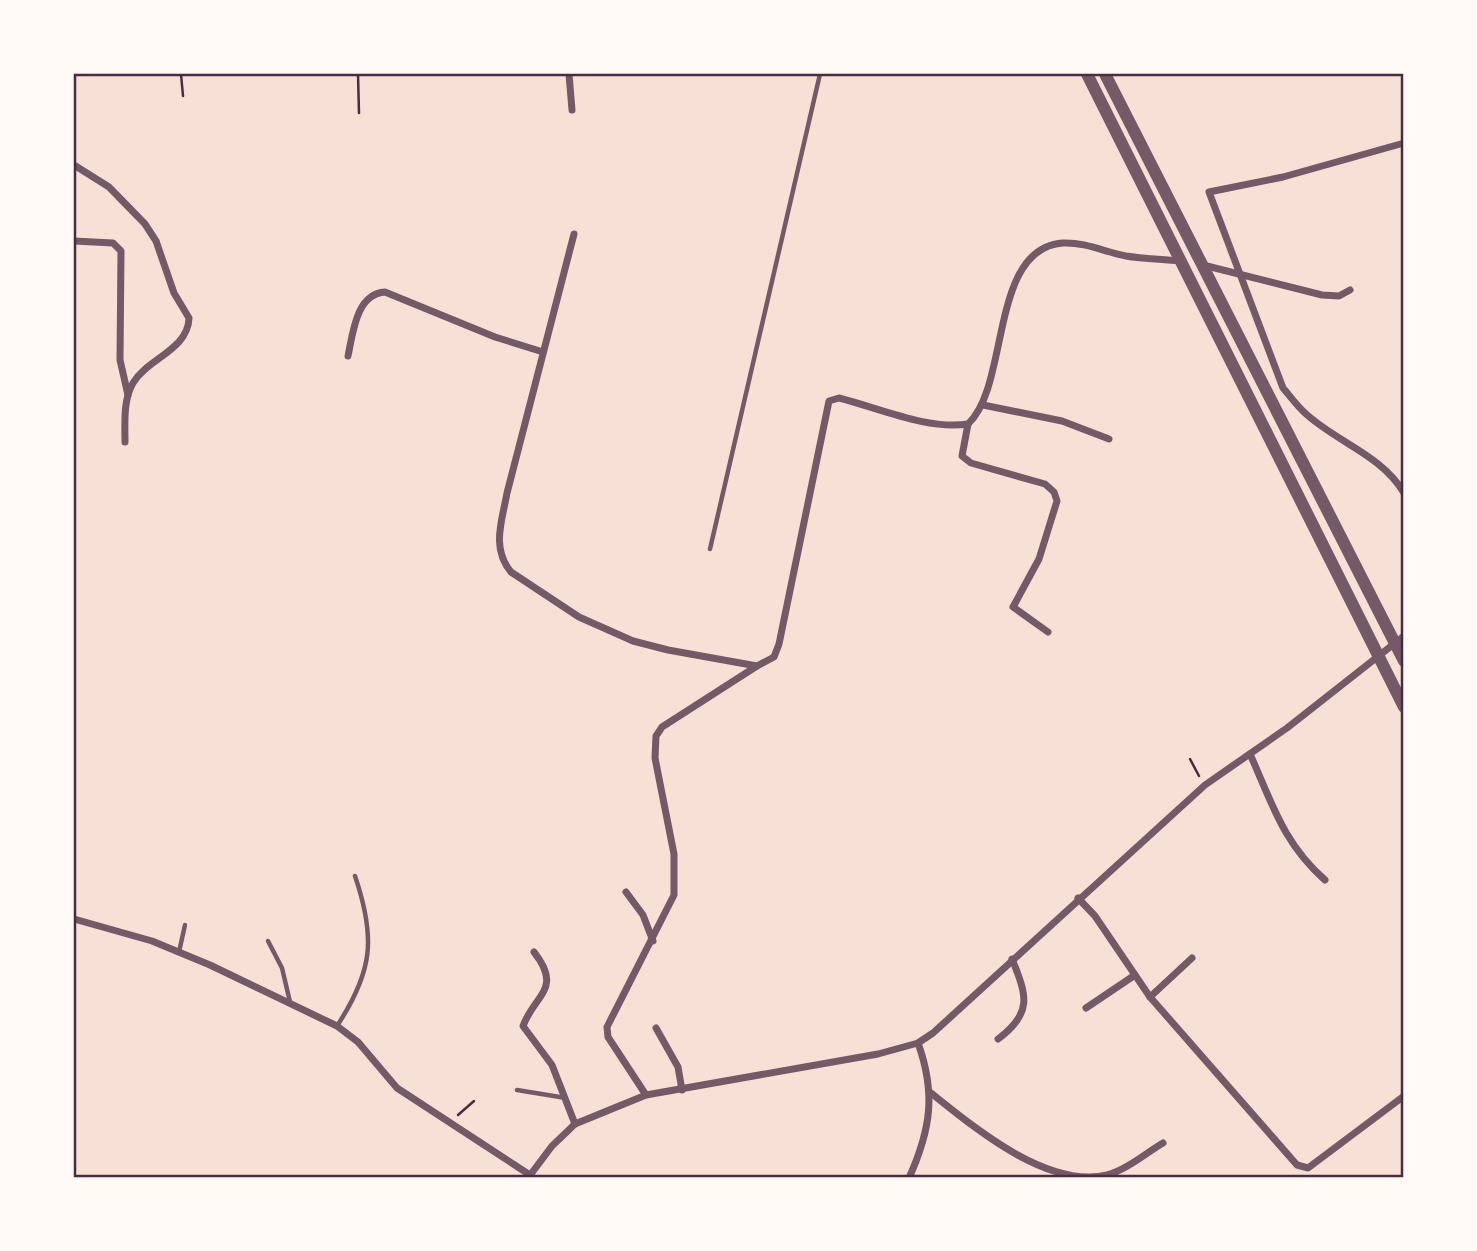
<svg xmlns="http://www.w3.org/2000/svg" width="1477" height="1251" viewBox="0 0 1477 1251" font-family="'Alegreya Sans',sans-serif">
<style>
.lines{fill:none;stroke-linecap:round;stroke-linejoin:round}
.path{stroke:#4a2c40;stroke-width:2.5}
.service{stroke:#755966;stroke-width:4.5}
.minor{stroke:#755966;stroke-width:7}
.tertiary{stroke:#755966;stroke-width:12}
.neatline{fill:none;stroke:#4a2c40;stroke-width:2.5}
</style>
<rect width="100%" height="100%" fill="#f7e1d7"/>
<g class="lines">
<g class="path">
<path d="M 181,74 L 183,96"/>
<path d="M 358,74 L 359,113"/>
<path d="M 1190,759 L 1199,776"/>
<path d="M 458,1115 L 474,1101"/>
</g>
<g class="service">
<path d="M 710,549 L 820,74"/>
<path d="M 268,941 L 282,968 L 290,1002"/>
<path d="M 179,952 L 185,925"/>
<path d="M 337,1026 C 373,971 376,938 355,876"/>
<path d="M 517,1090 L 566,1098"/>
</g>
<g class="minor">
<path d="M 569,74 L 572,110"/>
<path d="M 1404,143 L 1283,177 L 1209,192 L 1283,388 C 1290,396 1297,406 1305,413 C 1336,442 1382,455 1404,493"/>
<path d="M 74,165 L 109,187 L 145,224 L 156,241 L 174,293 L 189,318 C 188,350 148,358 133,383 C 123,400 125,423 125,442"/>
<path d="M 574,234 L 507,493 C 502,521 491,548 511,572 L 579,617 L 633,641 L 668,650 L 757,666 L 774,657 L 779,644 L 829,401 L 839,398 C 879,408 927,430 968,424 C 1010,386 989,248 1063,243 C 1085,242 1105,252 1126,256 C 1144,259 1162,259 1180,261"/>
<path d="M 74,241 L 113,243 L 121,251 L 120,360 L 128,395"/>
<path d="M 1203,265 L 1322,295 L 1339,296 L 1350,290"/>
<path d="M 348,356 C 353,333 356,294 385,292 L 495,337 L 543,352"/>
<path d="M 983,405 L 1062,421 L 1109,439"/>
<path d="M 968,424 L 962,456 L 971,463 L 1045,484 L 1054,492 L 1057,501 L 1039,559 L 1013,607 L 1048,632"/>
<path d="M 1250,754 C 1272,803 1283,843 1325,880"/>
<path d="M 626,892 L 643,915 L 653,941"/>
<path d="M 1078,898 L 1095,916 L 1150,997 L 1297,1165 L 1308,1168 L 1404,1096"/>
<path d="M 74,919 L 152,941 L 210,965 L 337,1026 L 358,1042 L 397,1088 L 530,1175"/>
<path d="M 534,952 C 563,989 535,994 523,1026 L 552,1065 L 575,1124"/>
<path d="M 1150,997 L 1192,958"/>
<path d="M 1086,1008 L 1135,975"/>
<path d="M 656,1028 L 678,1067 L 682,1090"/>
<path d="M 998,1039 C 1033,1013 1027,996 1012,959"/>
<path d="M 931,1093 C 975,1128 1047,1189 1107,1175 C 1126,1170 1146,1153 1163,1143"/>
<path d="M 646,1095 L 608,1037 L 607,1027 L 674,895 L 674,854 L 655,758 L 656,736 L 662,727 L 757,666"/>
<path d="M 528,1178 L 552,1146 L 575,1124 L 646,1095 L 878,1054 L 918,1043 L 933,1033 L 1205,785 L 1287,728 L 1404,636"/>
<path d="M 909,1178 C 931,1129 936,1093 918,1043"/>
</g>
<g class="tertiary">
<path d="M 1087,74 L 1404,707"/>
<path d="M 1105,74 L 1404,661"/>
</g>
</g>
<rect width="1477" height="1251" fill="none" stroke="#fffaf5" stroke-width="150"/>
<rect x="75" y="75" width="1327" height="1101" class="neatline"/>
</svg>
